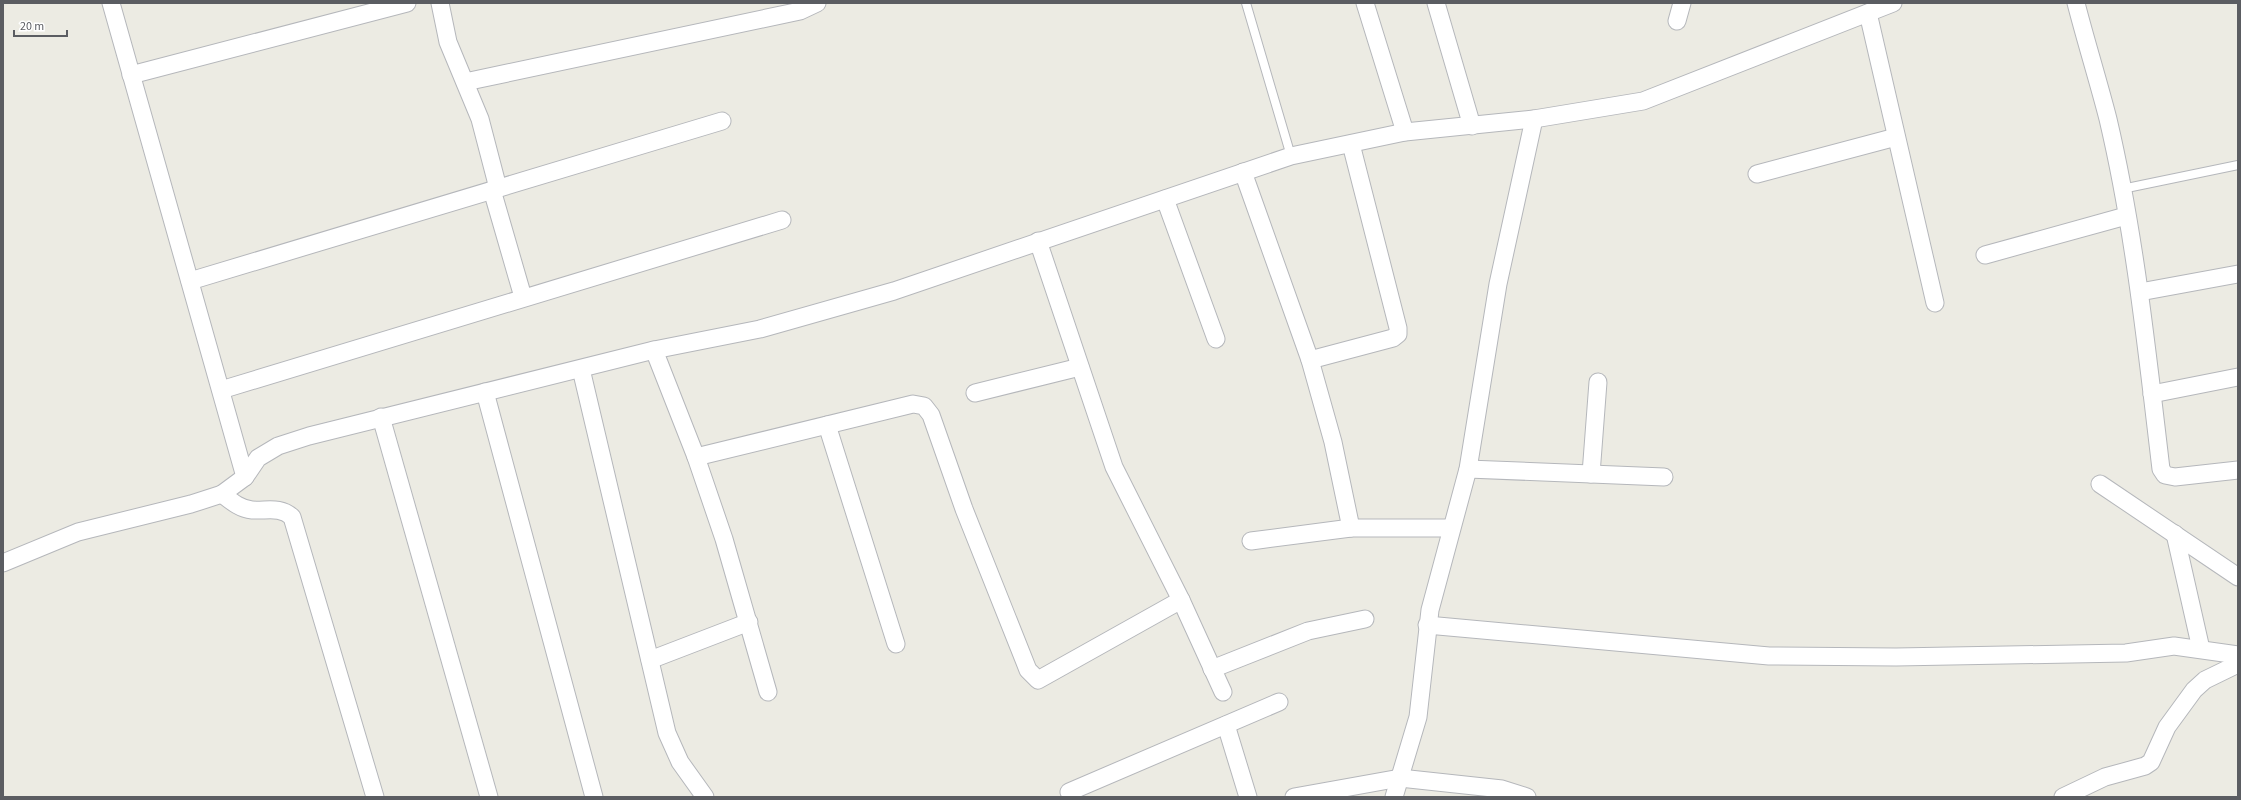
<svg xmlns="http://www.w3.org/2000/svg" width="2241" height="800" viewBox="0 0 2241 800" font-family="'Source Sans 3',sans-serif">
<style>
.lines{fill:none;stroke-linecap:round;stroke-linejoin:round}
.lane-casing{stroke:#b5b7bb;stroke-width:10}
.street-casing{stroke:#b5b7bb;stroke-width:19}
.lane{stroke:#fff;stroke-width:8}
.street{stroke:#fff;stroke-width:17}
</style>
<rect width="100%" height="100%" fill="#ecebe3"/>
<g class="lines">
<g class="lane-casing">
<g id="lane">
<path d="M 1246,3 L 1291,156"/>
<path d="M 2122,189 L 2238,165"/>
</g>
</g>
<g class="street-casing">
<g id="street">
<path d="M 111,3 L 245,477"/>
<path d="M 440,3 L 448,42 L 480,119 L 498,188"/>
<path d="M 1365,3 L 1405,132"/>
<path d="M 1436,3 L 1472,126"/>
<path d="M 2076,3 C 2086,42 2098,80 2108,119 C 2135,234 2147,352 2161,469 L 2165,475 L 2175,477 L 2238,470"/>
<path d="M 1868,13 L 1935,303"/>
<path d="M 1677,21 L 1682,3"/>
<path d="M 131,75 L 407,3"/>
<path d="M 465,82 L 800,11 L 817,3"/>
<path d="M 1243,172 L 1310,360 L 1333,442 L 1351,528"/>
<path d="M 1757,174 L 1896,137"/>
<path d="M 492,190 L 523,297"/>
<path d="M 1165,199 L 1216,339"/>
<path d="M 1038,241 L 1114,467 L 1181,600 L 1223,692"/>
<path d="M 1985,255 L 2126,216"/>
<path d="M 190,281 L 722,121"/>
<path d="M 2140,292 L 2238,274"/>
<path d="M 654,350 L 696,457 L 724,539 L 768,692"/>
<path d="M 1310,360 L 1393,338 L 1398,334 L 1398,328 L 1351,144"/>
<path d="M 581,369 L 667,733 L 680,762 L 705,797"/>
<path d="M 221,390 L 782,220"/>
<path d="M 485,392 L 594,797"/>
<path d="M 975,393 L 1080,367"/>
<path d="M 2152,394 L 2238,377"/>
<path d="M 381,417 L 489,797"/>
<path d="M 827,425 L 896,644"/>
<path d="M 696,457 L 913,404 L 924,406 L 931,415 L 964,509 L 1028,670 L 1038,680 L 1181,600"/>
<path d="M 1468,469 L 1664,477"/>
<path d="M 1591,474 L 1598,382"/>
<path d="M 2100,484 L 2238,577"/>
<path d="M 222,494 C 231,501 240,509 252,510 C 267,511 280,506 292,517 L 375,797"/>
<path d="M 2175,534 L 2201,649"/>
<path d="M 1251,541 L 1351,528 L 1451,528"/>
<path d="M 3,563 L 78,532 L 191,504 L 222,494 L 245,477 L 258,458 L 278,446 L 309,436 L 654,350 L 760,329 L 894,291 L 1291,156 L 1405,132 L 1534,119 L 1643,101 L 1893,3"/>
<path d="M 1427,625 L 1769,656 L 1896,657 L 2126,653 L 2174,646 L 2238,655"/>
<path d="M 650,660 L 749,622"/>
<path d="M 1212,669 L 1308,631 L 1365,619"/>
<path d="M 1226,725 L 1248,797"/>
<path d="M 1069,792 L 1279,702"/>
<path d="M 1294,797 L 1400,778 L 1502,789 L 1527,797"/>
<path d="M 1394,797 L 1418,717 L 1430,610 L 1468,469 L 1498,284 L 1534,119"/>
<path d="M 2063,797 L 2105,777 L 2145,766 L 2151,762 L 2167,727 L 2194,690 L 2205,680 L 2238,664"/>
</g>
</g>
<use href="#lane" class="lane"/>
<use href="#street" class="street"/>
</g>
<rect width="2241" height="800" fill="none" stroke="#5b5d62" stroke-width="8"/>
<path d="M14 30v6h53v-6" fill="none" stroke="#5b5d62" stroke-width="2"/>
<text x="20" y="30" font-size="12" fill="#5b5d62" stroke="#ffffff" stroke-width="3" paint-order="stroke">20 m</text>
</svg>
